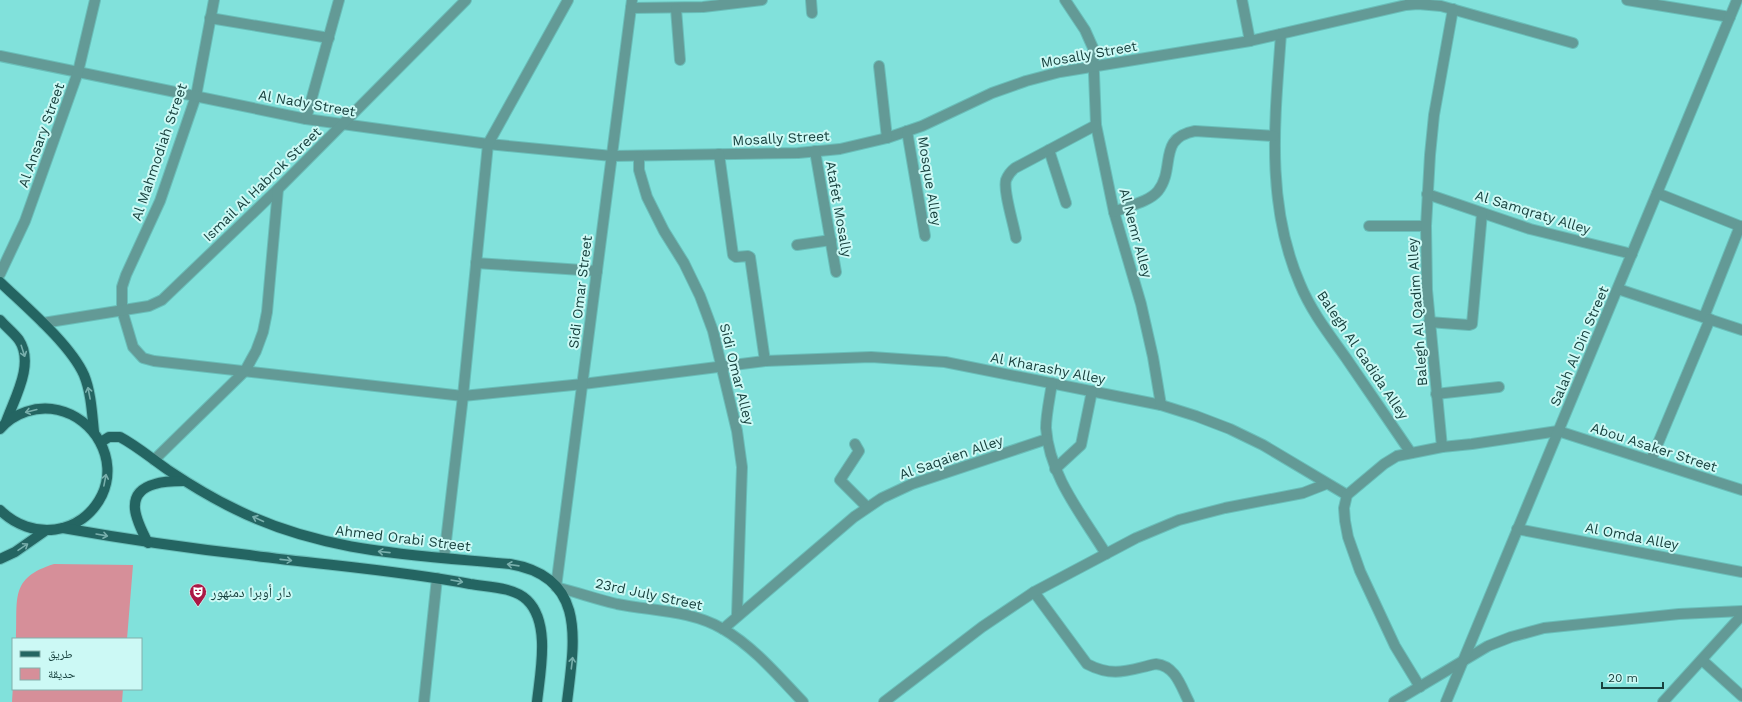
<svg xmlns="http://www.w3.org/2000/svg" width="1742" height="702" viewBox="0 0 1742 702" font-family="'Work Sans','Noto Naskh Arabic',sans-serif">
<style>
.green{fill:#d68f99}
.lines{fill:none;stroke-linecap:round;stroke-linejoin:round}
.minor-casing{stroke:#6abeb9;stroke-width:12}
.major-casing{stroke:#6abeb9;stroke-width:12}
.minor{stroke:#639a96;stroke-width:10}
.major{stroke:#246562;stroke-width:10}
.oneway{stroke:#78afac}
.labels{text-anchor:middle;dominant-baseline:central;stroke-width:4;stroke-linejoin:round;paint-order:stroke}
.street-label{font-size:14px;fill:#19423f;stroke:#ccf9f5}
.poi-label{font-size:14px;fill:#19423f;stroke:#ccf9f5;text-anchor:start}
</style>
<rect width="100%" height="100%" fill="#81e1db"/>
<g class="green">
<path d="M 54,564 L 133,565 L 127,639 L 16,639 C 18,599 9,578 54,564 Z"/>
<path d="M 13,685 L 13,689 L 123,689 L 122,702 L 12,702 Z"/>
</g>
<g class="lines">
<g class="minor-casing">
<g id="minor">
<path d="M 214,0 L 196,96 L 160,201 L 126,275 L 122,287 L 122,310 L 133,347 L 143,358 L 154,361 L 463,396 L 583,384 L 765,361 L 871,357 L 945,362 L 1161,405 L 1196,416 L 1230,429 L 1263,445 L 1347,495"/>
<path d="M 632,0 L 556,587 C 576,592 596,599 617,604 C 651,611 691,610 723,629 C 754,647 778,676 803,702"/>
<path d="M 811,0 L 812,13"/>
<path d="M 1065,0 L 1085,30 L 1093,48 L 1096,125 L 1114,212 L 1141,304 L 1153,357 L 1161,405"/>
<path d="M 1242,0 L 1250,41"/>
<path d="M 1627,0 L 1730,17"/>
<path d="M 631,8 L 703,7 L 762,0"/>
<path d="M 676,9 L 680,60"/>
<path d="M 210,18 L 329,38"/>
<path d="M 1281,34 C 1275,118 1265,203 1300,284 C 1311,311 1329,334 1346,358 C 1368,390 1389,421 1411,453"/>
<path d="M 0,56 L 306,119 L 488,144 L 612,156 L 798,153 L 840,149 L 887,138 L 922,126 L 992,93 L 1026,81 L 1060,72 L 1250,41 L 1406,5 L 1418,4 L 1441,6 L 1573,43"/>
<path d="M 879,66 L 887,138"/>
<path d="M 306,119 L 339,0"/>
<path d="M 907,131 L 925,236"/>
<path d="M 1049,150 L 1066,203"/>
<path d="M 815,151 L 836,272"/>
<path d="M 719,154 L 733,255 L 736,257 L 748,256 L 750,257 L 765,361"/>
<path d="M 639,156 L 639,170 L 647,197 L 664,231 L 684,263 L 700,296 L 713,331 L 737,431 L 742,467 L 737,615"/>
<path d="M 1657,193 L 1742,227"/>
<path d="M 1427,194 L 1530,229 L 1632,254"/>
<path d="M 1114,212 C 1128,206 1149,202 1158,191 C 1176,168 1157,138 1195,131 L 1274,136"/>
<path d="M 1369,226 L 1426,226"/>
<path d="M 1016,238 C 1014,225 1003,191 1006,180 C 1008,175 1011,171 1015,168 L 1096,125"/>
<path d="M 797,245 L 831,240"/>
<path d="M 476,263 L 597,271"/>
<path d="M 0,274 L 25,221 L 78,72 L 95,0"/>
<path d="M 1618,289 L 1742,330"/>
<path d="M 1704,317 L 1740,226"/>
<path d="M 1429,322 L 1469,325 L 1472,324 L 1482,213"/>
<path d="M 43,323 L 149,306 L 162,300 L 278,189 L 466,0"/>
<path d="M 1052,383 C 1050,397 1046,414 1046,428 C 1049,475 1082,515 1106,554"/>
<path d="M 1436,394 L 1499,387"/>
<path d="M 855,444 L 859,451 L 840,480 L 867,507"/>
<path d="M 1442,447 L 1427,290 L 1426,226 L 1430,155 L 1434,115 L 1453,9"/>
<path d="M 154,460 L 245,371 L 256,351 L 263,332 L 267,312 L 278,189"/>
<path d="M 1651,460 L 1710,319"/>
<path d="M 1055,469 L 1081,445 L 1092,391"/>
<path d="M 1517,529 L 1742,572"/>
<path d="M 444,558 L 463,396 L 488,144 L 568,0"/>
<path d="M 1034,592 L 1087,664 C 1114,678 1128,670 1156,664 C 1176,666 1181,687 1189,702"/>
<path d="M 723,629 L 854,517 L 882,498 L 912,484 L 1047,439"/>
<path d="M 1702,660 L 1742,696"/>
<path d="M 1420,687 L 1395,646 L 1360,571 L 1348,537 L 1345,521 L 1344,508 L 1347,495 L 1384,464 L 1397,456 L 1442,447 L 1472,444 L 1558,431 L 1742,490"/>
<path d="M 424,702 L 437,578"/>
<path d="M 884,702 L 982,627 L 1034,592 L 1136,538 L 1179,520 L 1225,508 L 1303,493 L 1326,484"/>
<path d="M 1394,702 L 1488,646 L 1511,637 L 1544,628 L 1679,614 L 1742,611"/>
<path d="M 1446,702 L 1737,0"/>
<path d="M 1663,702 L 1742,615"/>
</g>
</g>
<g class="major-casing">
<g id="major">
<path d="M 0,282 C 25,306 70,344 84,375 C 91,392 92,413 94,432"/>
<path d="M 0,320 C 6,327 14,333 19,340 C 35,364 14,399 6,422"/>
<path d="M 0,429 C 14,413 37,405 58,410 C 94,418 119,459 102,495 C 82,536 31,541 0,510"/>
<path d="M 101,442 L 109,437 L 120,437 C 137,446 152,459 168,470 C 189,484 212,498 235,509 C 323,553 414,555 510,564 C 588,577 574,643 567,702"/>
<path d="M 63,528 C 125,539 186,548 249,555 C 322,565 397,570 470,584 C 488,587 514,587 527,600 C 551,623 540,673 537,702"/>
<path d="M 148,543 C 137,522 122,493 155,484 C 164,481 174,481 183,481"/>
<path d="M 0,559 L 15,552 L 45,531"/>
</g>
</g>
<use href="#minor" class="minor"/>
<use href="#major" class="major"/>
</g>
<defs><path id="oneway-shaft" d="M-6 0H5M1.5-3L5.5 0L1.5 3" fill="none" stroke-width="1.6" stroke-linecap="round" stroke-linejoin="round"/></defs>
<g class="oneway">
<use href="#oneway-shaft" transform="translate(23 351) rotate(72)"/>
<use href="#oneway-shaft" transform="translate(89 393) rotate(-101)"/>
<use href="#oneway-shaft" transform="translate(31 411) rotate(166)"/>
<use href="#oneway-shaft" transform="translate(105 480) rotate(-79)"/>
<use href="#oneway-shaft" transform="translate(258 519) rotate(-156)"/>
<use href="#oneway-shaft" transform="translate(102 535) rotate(10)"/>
<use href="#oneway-shaft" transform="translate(23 547) rotate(-34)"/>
<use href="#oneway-shaft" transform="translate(384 552) rotate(-174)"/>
<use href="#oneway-shaft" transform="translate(286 560) rotate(6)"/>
<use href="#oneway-shaft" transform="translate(513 565) rotate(-172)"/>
<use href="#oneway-shaft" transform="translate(457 581) rotate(10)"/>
<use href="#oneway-shaft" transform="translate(572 663) rotate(-83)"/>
</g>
<defs>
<g id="theatre-pin" transform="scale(0.9)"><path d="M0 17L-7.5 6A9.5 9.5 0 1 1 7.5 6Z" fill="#ab1745" stroke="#ccf9f5"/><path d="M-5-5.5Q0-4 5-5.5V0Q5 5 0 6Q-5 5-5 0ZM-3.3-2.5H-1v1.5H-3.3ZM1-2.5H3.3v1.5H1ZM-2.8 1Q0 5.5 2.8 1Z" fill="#fff"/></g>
</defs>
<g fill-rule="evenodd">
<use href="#theatre-pin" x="198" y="592"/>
</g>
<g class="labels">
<g class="street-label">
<text transform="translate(1089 54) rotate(-10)">Mosally Street</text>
<text transform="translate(307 103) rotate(10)">Al Nady Street</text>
<text transform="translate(41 135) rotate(-70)">Al Ansary Street</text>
<text transform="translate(781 138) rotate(-3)">Mosally Street</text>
<text transform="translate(159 152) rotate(-71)">Al Mahmodiah Street</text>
<text transform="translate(930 181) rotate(81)">Mosque Alley</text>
<text transform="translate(262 184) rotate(-44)">Ismail Al Habrok Street</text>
<text transform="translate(839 209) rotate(80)">Atafet Mosally</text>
<text transform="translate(1533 212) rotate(17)">Al Samqraty Alley</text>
<text transform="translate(1136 233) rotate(75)">Al Nemr Alley</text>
<text transform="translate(580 292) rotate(-83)">Sidi Omar Street</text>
<text transform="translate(1417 312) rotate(-94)">Balegh Al Qadim Alley</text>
<text transform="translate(1579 346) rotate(-67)">Salah Al Din Street</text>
<text transform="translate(1363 355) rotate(56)">Balegh Al Gadida Alley</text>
<text transform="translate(1048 368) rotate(11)">Al Kharashy Alley</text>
<text transform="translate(737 374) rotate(76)">Sidi Omar Alley</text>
<text transform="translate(1654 447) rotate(18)">Abou Asaker Street</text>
<text transform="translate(951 457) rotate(-19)">Al Saqaien Alley</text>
<text transform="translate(1632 536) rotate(11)">Al Omda Alley</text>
<text transform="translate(403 538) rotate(7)">Ahmed Orabi Street</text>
<text transform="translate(649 594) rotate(12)">23rd July Street</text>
</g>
<g class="poi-label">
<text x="211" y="592">دار أوبرا دمنهور</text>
</g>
</g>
<rect x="12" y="638" width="130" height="52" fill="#ccf9f5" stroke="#84b0ac"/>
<rect x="20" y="651" width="20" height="6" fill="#246562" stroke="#84b0ac"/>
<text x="48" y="658" font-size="12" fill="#19423f">طريق</text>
<rect x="20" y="668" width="20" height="12" fill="#d68f99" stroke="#84b0ac"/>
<text x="48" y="678" font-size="12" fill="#19423f">حديقة</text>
<path d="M1602 682v6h61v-6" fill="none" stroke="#19423f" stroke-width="2"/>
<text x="1608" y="682" font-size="12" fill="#19423f" stroke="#ccf9f5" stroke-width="3" paint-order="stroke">20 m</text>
</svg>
